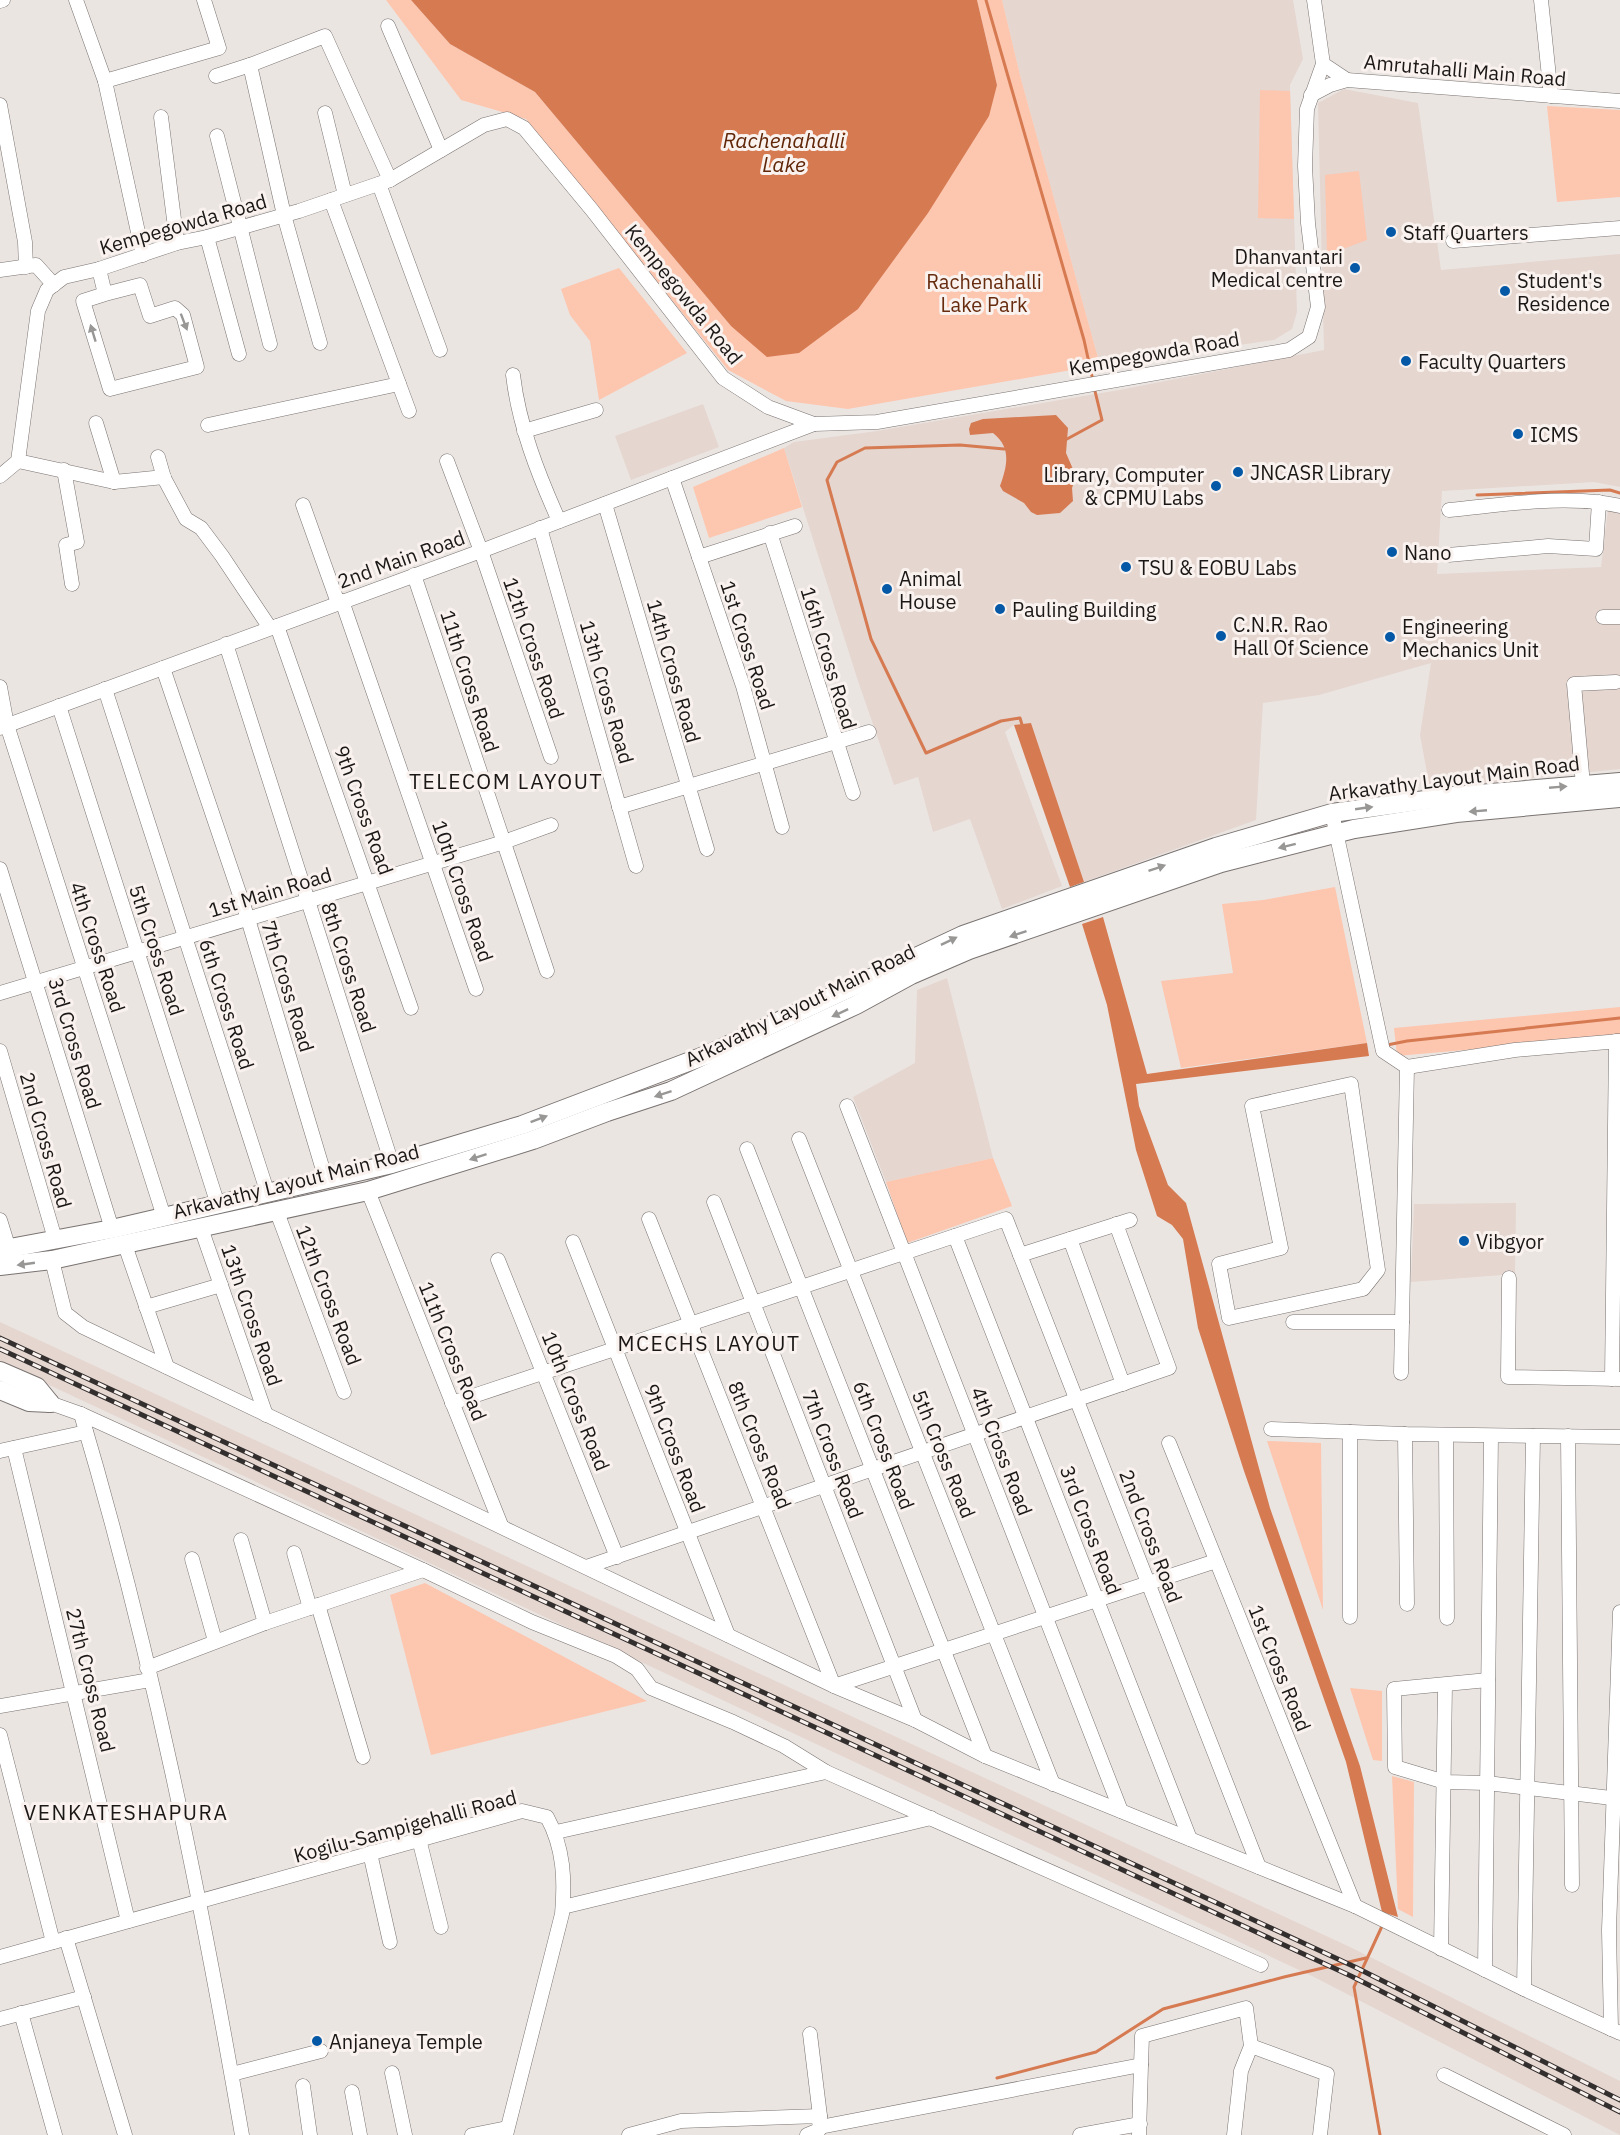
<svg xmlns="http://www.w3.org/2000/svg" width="1620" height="2135" viewBox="0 0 1620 2135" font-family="'IBM Plex Sans',sans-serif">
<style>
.built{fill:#e5d6d0}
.green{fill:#fdc6af}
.water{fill:#d67a52}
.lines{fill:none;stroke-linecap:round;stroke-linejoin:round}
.stream{stroke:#d67a52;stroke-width:3}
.minor-casing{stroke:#797371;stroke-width:15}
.major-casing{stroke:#797371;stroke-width:20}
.minor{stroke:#fff;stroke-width:14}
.major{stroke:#fff;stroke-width:18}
.rail-casing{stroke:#332f2e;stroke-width:5}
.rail{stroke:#f9f2ef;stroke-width:3;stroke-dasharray:9;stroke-linecap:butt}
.oneway{fill:#989796}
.poi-dot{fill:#0458a6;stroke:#f9f2ef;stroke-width:2}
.labels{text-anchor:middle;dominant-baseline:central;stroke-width:6;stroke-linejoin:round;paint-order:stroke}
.street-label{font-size:20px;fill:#1a1716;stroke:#f9f2ef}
.poi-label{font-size:20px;fill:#1a1716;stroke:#f9f2ef;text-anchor:start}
.park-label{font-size:20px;fill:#672b0e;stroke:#f9f2ef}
.water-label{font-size:21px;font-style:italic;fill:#612608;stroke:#f9f2ef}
.neighbourhood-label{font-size:21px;letter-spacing:1.5px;fill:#1a1716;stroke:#f9f2ef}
</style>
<rect width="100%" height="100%" fill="#ebe5e2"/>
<g class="built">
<path d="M 1002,0 L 1293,0 L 1303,59 L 1290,85 L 1297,312 L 1292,329 L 1274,340 L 1100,365 L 1021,79 Z"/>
<path d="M 1344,89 L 1418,103 L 1441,270 L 1620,254 L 1620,487 L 1594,482 L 1442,491 L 1437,574 L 1601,567 L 1608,509 L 1620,512 L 1620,769 L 1430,789 L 1420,735 L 1431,663 L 1319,695 L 1263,703 L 1256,820 L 1084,882 L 1031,724 L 1014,725 L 1005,732 L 1062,886 L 1002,909 L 970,819 L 933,832 L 918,777 L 894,785 L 857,678 L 784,448 L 794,442 L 877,431 L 1119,390 L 1324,350 L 1318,103 Z"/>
<path d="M 703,404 L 719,447 L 631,480 L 615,436 Z"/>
<path d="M 947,978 L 993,1158 L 886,1182 L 853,1097 L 915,1063 L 917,990 Z"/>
<path d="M 1516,1203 L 1515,1274 L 1411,1282 L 1414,1204 Z"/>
<path d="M 0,1322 L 1350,1947 L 1620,2081 L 1620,2135 L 1314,1977 L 0,1362 Z"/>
</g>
<g class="green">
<path d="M 386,0 L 411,0 L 450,44 L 535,92 L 731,326 L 997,85 L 977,0 L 1002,0 L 1021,79 L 1100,365 L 848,409 L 786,401 L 728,370 L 526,119 L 461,100 Z"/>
<path d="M 1260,90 L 1290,91 L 1294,219 L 1258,218 Z"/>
<path d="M 1547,106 L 1620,110 L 1620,197 L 1557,202 Z"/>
<path d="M 1359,171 L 1367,240 L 1327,255 L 1325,175 Z"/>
<path d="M 619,268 L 687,353 L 599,400 L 590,341 L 570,315 L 561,289 Z"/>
<path d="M 784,448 L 802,507 L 709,538 L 693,487 Z"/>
<path d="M 1335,887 L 1367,1043 L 1181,1068 L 1161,981 L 1233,973 L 1222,904 L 1263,900 Z"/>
<path d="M 1620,1007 L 1620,1036 L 1397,1056 L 1394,1028 Z"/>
<path d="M 993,1158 L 1012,1206 L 907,1243 L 886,1182 Z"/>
<path d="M 1267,1441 L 1321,1443 L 1323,1610 Z"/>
<path d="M 425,1583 L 647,1701 L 431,1755 L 390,1595 Z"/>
<path d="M 1350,1688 L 1382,1691 L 1382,1761 L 1373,1760 Z"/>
<path d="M 1392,1776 L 1414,1782 L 1413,1917 L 1398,1909 Z"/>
</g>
<g class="water">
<path d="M 411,0 L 977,0 L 997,85 L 989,116 L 928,213 L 858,309 L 799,353 L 767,357 L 731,326 L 535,92 L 450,44 Z"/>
<path d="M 1056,415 L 1068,428 L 1066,453 L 1076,476 L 1072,488 L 1073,501 L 1060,513 L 1037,515 L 1031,512 L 1024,503 L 1003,491 L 1000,486 C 1007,466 1012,448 993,433 L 970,435 L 969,429 L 971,423 L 983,419 Z"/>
<path d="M 1031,723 L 1084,882 L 1070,887 L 1014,725 Z"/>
<path d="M 1103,917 L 1147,1074 L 1367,1043 L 1369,1056 L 1136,1084 L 1139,1106 L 1168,1185 L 1186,1203 L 1270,1508 L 1360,1766 L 1398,1917 L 1382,1912 L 1346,1762 L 1244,1471 L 1198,1328 L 1183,1239 L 1172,1225 L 1157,1216 L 1136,1150 L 1107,1005 L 1082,924 Z"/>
</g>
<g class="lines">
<g class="stream">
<path d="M 986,0 L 1084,340 L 1093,381"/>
<path d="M 1067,439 L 1102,420 L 1094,387"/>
<path d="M 1004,449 L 960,445 L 865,448 L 837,462 L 827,480 L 871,639 L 926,753 L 1001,721 L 1020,718 L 1023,728"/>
<path d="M 1477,495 L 1610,490 L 1620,493"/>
<path d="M 1387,1045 L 1407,1041 L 1620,1018"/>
<path d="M 997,2078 L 1096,2052 L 1163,2009 L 1284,1977 L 1366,1958"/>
<path d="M 1380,2135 L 1354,1987 L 1383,1924"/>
</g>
<g class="minor-casing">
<g id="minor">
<path d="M 76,0 L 105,81 L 143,255"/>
<path d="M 1314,0 L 1323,64 L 1347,80"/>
<path d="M 1541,0 L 1551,96"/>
<path d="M 0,1 L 3,0"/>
<path d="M 388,26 L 441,150"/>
<path d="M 216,76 L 250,65"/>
<path d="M 105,81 L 219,48 L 204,0"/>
<path d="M 1311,95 L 1330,85 L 1347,80 L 1620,101"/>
<path d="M 0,105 L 25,242 L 26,267"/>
<path d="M 325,113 L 345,195"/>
<path d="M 161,117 L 177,243"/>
<path d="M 217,136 L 270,344"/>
<path d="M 379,184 L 440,350"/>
<path d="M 331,200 L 409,411"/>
<path d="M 207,237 L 239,354"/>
<path d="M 1453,241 L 1620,228"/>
<path d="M 99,269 L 105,294 L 83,301 L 110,389 L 197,367 L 183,315 L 175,308 L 150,316 L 140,285 L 105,294"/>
<path d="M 0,270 L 36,265 L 54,285"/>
<path d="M 320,343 L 284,215 L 250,65 L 325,36 L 390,180"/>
<path d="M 513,375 C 519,426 538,474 559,521"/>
<path d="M 96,423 L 114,482"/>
<path d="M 208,425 L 399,384"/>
<path d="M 524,431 L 596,410"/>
<path d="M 158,457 L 164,478 L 186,519 L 201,528 L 222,556 L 270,628"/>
<path d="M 18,461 L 114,482 L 164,477"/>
<path d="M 447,461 L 481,551 L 551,757"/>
<path d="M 64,470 L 77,542 L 66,545 L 72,584"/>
<path d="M 0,476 L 18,461 L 38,311 L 47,290 L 64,277 L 99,269 L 177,243 L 207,237 L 299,211 L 390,180 L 484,125 L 507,119 L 524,128 L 592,210 L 723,378 L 768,407 L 814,424 L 877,422 L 1289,350 L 1309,337 L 1318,307 L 1308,223 L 1305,166 L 1307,109 L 1323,64"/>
<path d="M 672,478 L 743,686 L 782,827"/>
<path d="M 605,504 L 707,849"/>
<path d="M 303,505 L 338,603"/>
<path d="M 1449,510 C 1503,505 1566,494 1620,506"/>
<path d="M 540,528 L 636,866"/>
<path d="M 770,533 L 853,793"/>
<path d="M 1448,555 L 1548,546 L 1596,549 L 1599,502"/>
<path d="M 699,557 L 795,526"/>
<path d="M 414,575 L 547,971"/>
<path d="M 342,601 L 476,989"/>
<path d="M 1603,617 L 1620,617"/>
<path d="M 277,626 L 411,1008"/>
<path d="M 226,644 L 392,1164"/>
<path d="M 163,668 L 248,919 L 326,1180"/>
<path d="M 0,687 L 7,725 L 164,1217"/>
<path d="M 105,689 L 268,1194"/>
<path d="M 59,706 L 218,1205"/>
<path d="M 0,728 L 481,551 L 814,424"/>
<path d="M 1583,785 L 1574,684 L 1616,682"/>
<path d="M 619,807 L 869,732"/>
<path d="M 1332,813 L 1383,1051 L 1407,1067 L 1515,1050 L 1620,1041"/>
<path d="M 0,869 L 112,1229"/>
<path d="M 0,993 L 504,842 L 551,825"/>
<path d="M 0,1051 L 55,1239"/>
<path d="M 1351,1084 L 1378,1270 L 1363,1289 L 1229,1318 L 1219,1264 L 1281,1248 L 1252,1106 Z"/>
<path d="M 847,1106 L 1121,1811"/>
<path d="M 799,1139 L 1053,1784"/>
<path d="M 747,1149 L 985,1756"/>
<path d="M 368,1191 L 501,1525"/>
<path d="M 714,1202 L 915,1720"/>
<path d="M 277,1212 L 344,1392"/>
<path d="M 649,1219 L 834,1686 L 1216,1561"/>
<path d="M 0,1220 L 9,1249"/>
<path d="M 201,1228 L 266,1415"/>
<path d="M 955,1236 L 1190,1839"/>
<path d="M 1070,1239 L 1123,1384"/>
<path d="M 573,1242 L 728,1635"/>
<path d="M 125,1245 L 167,1367"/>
<path d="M 1020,1255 L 1130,1220"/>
<path d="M 52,1260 L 65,1313 L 83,1327 L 834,1686 L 915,1720 L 985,1756 L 1355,1906 L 1524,1989 L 1620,2033"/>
<path d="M 498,1260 L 617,1557"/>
<path d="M 1509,1278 L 1508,1377 L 1620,1379"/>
<path d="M 146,1307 L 221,1285"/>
<path d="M 1293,1322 L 1402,1322"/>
<path d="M 1401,1373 L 1407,1067"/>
<path d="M 1612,1379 L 1616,1041"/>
<path d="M 50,1403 L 81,1414 L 423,1570 L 265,1623 L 147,1668"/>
<path d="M 452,1403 L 1006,1219 L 1259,1867"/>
<path d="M 81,1414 C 151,1650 200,1892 242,2135"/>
<path d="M 1271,1429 L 1405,1434 L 1620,1437"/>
<path d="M 1405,1434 L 1407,1604"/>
<path d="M 1446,1435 L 1447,1618"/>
<path d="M 1568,1436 L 1572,1885"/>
<path d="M 1169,1443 L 1355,1906"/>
<path d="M 14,1448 L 128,1921"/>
<path d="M 0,1451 L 86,1432"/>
<path d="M 241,1540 L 265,1623"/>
<path d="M 294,1553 L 310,1608"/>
<path d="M 192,1559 L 215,1641"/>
<path d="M 586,1567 L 1169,1368 L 1116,1224"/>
<path d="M 423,1570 L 532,1622 L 616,1656 L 637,1669 L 651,1688 L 733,1722 L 784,1746 L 826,1772"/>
<path d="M 318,1605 L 363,1757"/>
<path d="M 1350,1617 L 1350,1432"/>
<path d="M 1488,1680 L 1394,1689 L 1395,1767 L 1445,1782 L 1487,1783 L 1620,1799"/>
<path d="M 0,1706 L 150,1680"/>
<path d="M 0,1735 L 53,1942"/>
<path d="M 556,1832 L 826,1772 L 1261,1965"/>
<path d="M 419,1839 L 441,1927"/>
<path d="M 370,1853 L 390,1942"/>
<path d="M 563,1907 L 931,1818"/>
<path d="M 66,1938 L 125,2135"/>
<path d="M 1441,1949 L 1445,1685"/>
<path d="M 0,1957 L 522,1811 L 547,1817 C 564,1848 565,1880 562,1914 L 506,2135"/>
<path d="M 1485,1970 L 1491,1436"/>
<path d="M 1524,1989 L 1533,1436"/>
<path d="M 21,2013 L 55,2135"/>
<path d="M 0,2019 L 84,1997"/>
<path d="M 1611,2029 L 1609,1930 L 1620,1612"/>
<path d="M 810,2034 L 820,2116"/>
<path d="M 1251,2046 L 1327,2074 L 1320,2135"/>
<path d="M 1141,2065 L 1142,2036 L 1246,2008 L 1251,2046 L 1241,2071 L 1234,2135"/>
<path d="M 392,2073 L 405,2135"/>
<path d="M 232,2074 L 321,2051"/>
<path d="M 1444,2075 L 1564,2135"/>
<path d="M 303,2086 L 310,2135"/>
<path d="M 352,2092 L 360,2135"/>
<path d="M 820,2127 L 1141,2065 L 1139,2135"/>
<path d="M 472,2135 L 507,2128"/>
<path d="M 629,2135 L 681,2121 L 820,2116 L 819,2130 L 807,2135"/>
<path d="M 1080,2135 L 1140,2124"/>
</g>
</g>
<g class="major-casing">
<g id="major">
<path d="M 0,1250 L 112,1229 L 392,1164 L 522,1125 L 709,1054 L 963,935 L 1216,847 L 1332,813 L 1454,796 L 1620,782"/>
<path d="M 0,1266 L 52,1260 L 368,1191 L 533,1140 L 607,1112 L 671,1091 L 856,1005 L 911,975 L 969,950 L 1221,863 L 1354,829 L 1456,813 L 1620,798"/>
<path d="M 0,1371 L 37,1387 L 50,1403"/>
<path d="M 0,1390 L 29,1402 L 50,1403"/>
</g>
</g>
<use href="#minor" class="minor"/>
<use href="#major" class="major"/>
<g class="rail-casing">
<g id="rail">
<path d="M 0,1338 L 1355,1967 L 1620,2100"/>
<path d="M 0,1349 L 1351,1976 L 1620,2112"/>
</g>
</g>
<use href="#rail" class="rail"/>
</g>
<defs><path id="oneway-solid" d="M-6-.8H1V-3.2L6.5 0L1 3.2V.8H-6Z" transform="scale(1.5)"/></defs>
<g class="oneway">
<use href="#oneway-solid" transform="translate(184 322) rotate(69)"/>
<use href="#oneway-solid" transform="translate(93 333) rotate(-107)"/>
<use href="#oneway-solid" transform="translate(1558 787) rotate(-5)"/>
<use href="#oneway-solid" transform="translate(1364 808) rotate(-8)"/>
<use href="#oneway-solid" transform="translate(1478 811) rotate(175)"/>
<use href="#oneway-solid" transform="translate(1287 846) rotate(166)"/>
<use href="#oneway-solid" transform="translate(1157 868) rotate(-19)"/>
<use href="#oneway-solid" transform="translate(1018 934) rotate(161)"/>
<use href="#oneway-solid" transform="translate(949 941) rotate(-26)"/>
<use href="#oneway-solid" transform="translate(840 1013) rotate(155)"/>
<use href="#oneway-solid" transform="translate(663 1094) rotate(162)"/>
<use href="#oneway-solid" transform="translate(539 1119) rotate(-21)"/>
<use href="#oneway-solid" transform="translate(478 1157) rotate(162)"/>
<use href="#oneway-solid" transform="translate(26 1264) rotate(172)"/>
</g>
<g class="poi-dot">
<circle cx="1391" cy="232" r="6"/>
<circle cx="1355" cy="268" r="6"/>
<circle cx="1505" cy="291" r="6"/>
<circle cx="1406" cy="361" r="6"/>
<circle cx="1518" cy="434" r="6"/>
<circle cx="1238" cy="472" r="6"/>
<circle cx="1216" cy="486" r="6"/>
<circle cx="1392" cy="552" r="6"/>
<circle cx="1126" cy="567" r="6"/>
<circle cx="887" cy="589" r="6"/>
<circle cx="1000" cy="609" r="6"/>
<circle cx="1221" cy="636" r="6"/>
<circle cx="1390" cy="637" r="6"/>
<circle cx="1464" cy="1241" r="6"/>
<circle cx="317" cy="2041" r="6"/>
</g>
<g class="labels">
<g class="street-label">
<text transform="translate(1465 70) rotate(5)">Amrutahalli Main Road</text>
<text transform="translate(183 224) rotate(-16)">Kempegowda Road</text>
<text transform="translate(684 294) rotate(51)">Kempegowda Road</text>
<text transform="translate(1154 353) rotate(-10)">Kempegowda Road</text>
<text transform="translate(401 559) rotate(-20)">2nd Main Road</text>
<text transform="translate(748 645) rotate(72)">1st Cross Road</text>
<text transform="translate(534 648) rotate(71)">12th Cross Road</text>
<text transform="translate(829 658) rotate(73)">16th Cross Road</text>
<text transform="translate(674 671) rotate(74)">14th Cross Road</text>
<text transform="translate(470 681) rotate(72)">11th Cross Road</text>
<text transform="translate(607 692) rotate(74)">13th Cross Road</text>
<text transform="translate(1454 778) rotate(-7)">Arkavathy Layout Main Road</text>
<text transform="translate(364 810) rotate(70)">9th Cross Road</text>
<text transform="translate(463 891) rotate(71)">10th Cross Road</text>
<text transform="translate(270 892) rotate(-17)">1st Main Road</text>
<text transform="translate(98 947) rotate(72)">4th Cross Road</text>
<text transform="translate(157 950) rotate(72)">5th Cross Road</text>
<text transform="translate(349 967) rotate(72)">8th Cross Road</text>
<text transform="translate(288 986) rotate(73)">7th Cross Road</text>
<text transform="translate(227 1004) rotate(72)">6th Cross Road</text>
<text transform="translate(800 1005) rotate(-26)">Arkavathy Layout Main Road</text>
<text transform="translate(75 1043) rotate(73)">3rd Cross Road</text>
<text transform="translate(46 1140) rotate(74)">2nd Cross Road</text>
<text transform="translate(296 1181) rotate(-14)">Arkavathy Layout Main Road</text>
<text transform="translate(329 1295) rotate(69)">12th Cross Road</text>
<text transform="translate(252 1315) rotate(71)">13th Cross Road</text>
<text transform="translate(453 1351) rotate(68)">11th Cross Road</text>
<text transform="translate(576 1401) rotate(68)">10th Cross Road</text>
<text transform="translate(760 1445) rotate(68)">8th Cross Road</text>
<text transform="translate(884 1445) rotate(69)">6th Cross Road</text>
<text transform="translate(675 1448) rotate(69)">9th Cross Road</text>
<text transform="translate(1002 1451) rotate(69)">4th Cross Road</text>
<text transform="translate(833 1454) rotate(69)">7th Cross Road</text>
<text transform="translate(944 1454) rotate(68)">5th Cross Road</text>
<text transform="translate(1091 1530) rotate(69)">3rd Cross Road</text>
<text transform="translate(1151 1536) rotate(69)">2nd Cross Road</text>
<text transform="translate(1280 1668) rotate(68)">1st Cross Road</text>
<text transform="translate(91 1680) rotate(76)">27th Cross Road</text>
<text transform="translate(405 1826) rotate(-15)">Kogilu-Sampigehalli Road</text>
</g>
<g class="poi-label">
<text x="1403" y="232">Staff Quarters</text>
<text x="1343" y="256" text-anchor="end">Dhanvantari<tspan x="1343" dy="23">Medical centre</tspan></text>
<text x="1517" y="280">Student's<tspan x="1517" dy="23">Residence</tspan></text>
<text x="1418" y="361">Faculty Quarters</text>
<text x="1530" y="434">ICMS</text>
<text x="1250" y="472">JNCASR Library</text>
<text x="1204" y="474" text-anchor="end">Library, Computer<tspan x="1204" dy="23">&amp; CPMU Labs</tspan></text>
<text x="1404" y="552">Nano</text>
<text x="1138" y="567">TSU &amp; EOBU Labs</text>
<text x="899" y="578">Animal<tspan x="899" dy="23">House</tspan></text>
<text x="1012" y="609">Pauling Building</text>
<text x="1233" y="624">C.N.R. Rao<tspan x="1233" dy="23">Hall Of Science</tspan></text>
<text x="1402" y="626">Engineering<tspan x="1402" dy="23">Mechanics Unit</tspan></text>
<text x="1476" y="1241">Vibgyor</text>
<text x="329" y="2041">Anjaneya Temple</text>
</g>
<g class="park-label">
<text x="984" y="281">Rachenahalli<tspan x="984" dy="23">Lake Park</tspan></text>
</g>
<g class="water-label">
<text x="784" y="140">Rachenahalli<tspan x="784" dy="24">Lake</tspan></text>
</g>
<g class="neighbourhood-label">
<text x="506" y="781">TELECOM LAYOUT</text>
<text x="709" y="1343">MCECHS LAYOUT</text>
<text x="126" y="1812">VENKATESHAPURA</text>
</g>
</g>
</svg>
